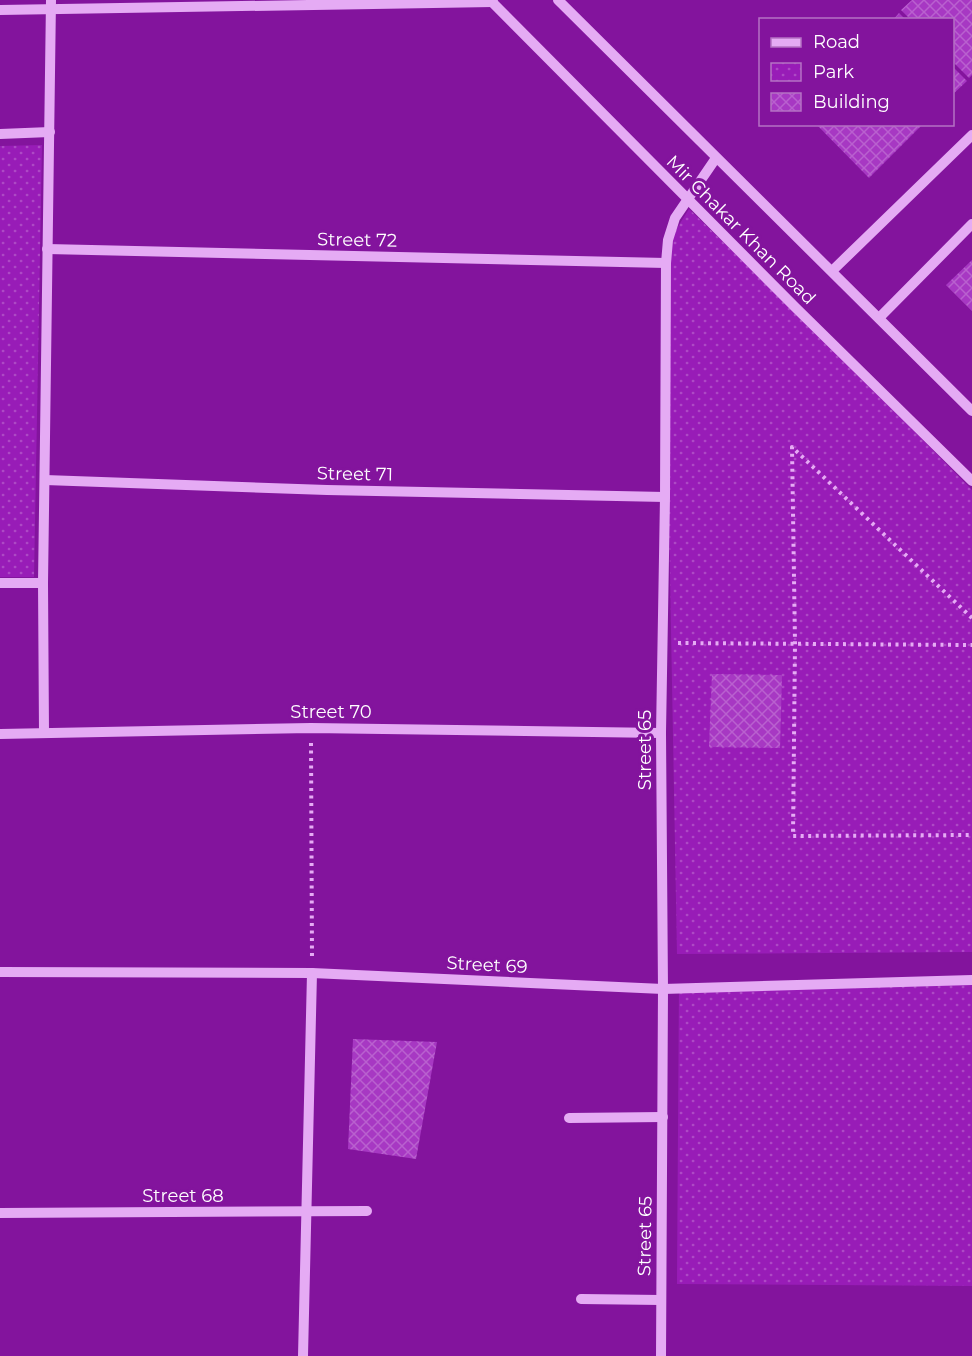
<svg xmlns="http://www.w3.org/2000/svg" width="972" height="1356" viewBox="0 0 972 1356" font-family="Montserrat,sans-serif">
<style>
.park{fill:url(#park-dots)}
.building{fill:url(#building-cross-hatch)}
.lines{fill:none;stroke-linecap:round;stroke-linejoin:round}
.path{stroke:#e5abf4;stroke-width:4;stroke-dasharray:3 4.5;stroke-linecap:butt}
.minor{stroke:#e5abf4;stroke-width:10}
.labels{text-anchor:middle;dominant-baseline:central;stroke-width:6;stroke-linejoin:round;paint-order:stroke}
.street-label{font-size:18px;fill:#fff;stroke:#83149d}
</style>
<defs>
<pattern id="park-dots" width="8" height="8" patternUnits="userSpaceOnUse" patternTransform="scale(1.5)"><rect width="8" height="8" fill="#981cb7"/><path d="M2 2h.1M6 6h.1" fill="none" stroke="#ad49c5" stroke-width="1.8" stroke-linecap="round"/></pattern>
<pattern id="building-cross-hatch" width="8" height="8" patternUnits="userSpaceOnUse" patternTransform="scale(1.5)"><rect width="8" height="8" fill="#a738c3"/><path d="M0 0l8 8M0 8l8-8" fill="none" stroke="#b960cf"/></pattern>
</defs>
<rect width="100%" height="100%" fill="#83149d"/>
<g class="park">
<path d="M 42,145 L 34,577 L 0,577 L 0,146 Z"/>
<path d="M 689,209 L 831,346 L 972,490 L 972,952 L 677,954 L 664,249 Z"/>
<path d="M 972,979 L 972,1286 L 677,1284 L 679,984 Z"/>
</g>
<g class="building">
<path d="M 912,0 L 972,0 L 972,75 L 969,78 L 952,61 L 952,20 L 911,20 L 901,10 Z"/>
<path d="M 899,13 L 906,20 L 893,20 Z"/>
<path d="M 952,66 L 967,81 L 952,95 Z"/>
<path d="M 816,124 L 923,124 L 869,178 Z"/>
<path d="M 972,260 L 972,311 L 946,285 Z"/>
<path d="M 712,674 L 782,675 L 780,748 L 709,747 Z"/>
<path d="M 353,1039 L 437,1042 L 416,1159 L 348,1149 Z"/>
</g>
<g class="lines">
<g class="path">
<path d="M 972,618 L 792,447 L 795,643 L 793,836 L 972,835"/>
<path d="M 678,643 L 972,645"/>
<path d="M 311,743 L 312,958"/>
</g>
<g class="minor">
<path d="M 490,0 L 795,307 L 972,481"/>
<path d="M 558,0 L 972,411"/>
<path d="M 0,10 L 493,2"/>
<path d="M 0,134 L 50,132"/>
<path d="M 47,249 L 666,263"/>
<path d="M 832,271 L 972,135"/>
<path d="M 879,318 L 972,224"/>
<path d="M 45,480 L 327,490 L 665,497"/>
<path d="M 0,583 L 43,583"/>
<path d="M 44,733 L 43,583 L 51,0"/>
<path d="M 0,734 L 311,728 L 661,733"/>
<path d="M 0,972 L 312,973 L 663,989 L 972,980"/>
<path d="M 569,1118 L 663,1117"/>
<path d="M 0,1213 L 367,1211"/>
<path d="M 581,1299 L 661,1300"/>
<path d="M 303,1356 L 312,973"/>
<path d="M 661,1356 L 663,989 L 661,733 L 665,497 L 666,263 L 668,240 L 675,218 L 716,158"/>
</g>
</g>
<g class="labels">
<g class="street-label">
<text transform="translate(741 230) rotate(45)">Mir Chakar Khan Road</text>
<text transform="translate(357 240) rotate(1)">Street 72</text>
<text transform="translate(355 474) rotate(1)">Street 71</text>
<text x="331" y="712">Street 70</text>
<text transform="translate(645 750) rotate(-90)">Street 65</text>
<text transform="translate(487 965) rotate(3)">Street 69</text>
<text x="183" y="1196">Street 68</text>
<text transform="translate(645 1236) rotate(-89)">Street 65</text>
</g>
</g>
<rect x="759" y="18" width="195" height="108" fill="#83149d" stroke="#b572c4" stroke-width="1.5"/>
<rect x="771" y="38" width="30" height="9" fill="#e5abf4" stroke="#b572c4" stroke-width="1.5"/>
<text x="813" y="48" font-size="18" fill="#ffffff">Road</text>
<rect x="771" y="63" width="30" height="18" fill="url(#park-dots)" stroke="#b572c4" stroke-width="1.5"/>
<text x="813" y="78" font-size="18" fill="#ffffff">Park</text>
<rect x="771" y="93" width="30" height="18" fill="url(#building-cross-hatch)" stroke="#b572c4" stroke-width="1.5"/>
<text x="813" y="108" font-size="18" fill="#ffffff">Building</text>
</svg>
